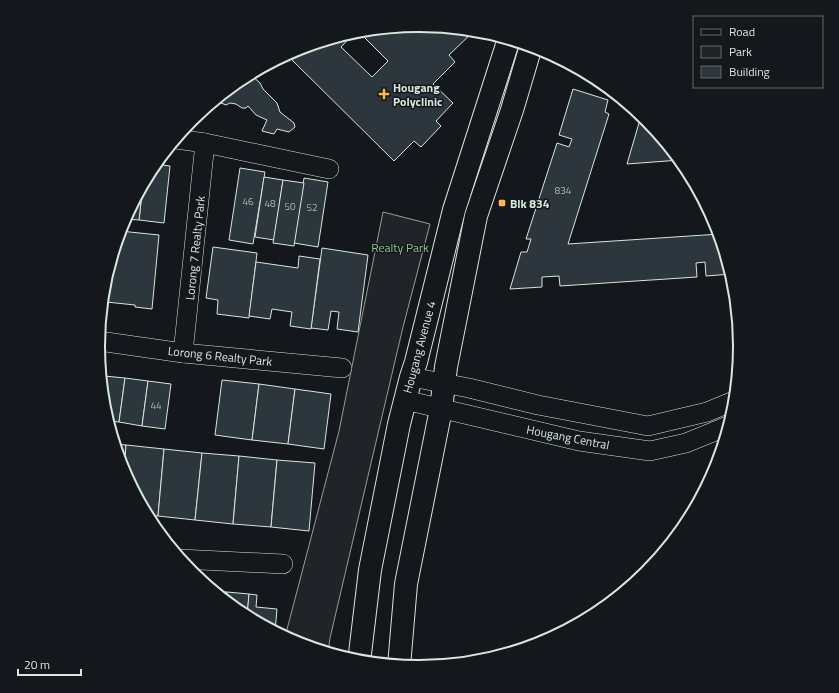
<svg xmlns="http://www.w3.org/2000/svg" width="839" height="693" viewBox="0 0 839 693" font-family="'Titillium Web',sans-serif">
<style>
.green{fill:#202428;stroke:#939e99}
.building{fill:#2c363c;stroke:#d8e6dc}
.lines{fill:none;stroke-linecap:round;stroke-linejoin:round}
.street-casing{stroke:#d8e6dc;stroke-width:20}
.secondary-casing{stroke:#d8e6dc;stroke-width:24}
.street{stroke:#14181c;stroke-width:19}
.secondary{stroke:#14181c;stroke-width:22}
.poi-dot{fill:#ffb74d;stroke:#14181c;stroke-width:1.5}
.labels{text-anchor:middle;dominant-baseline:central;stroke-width:3;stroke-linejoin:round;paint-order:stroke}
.number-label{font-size:10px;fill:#adbab4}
.poi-label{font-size:12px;font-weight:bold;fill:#d8e6dc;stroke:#14181c;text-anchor:start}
.park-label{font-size:12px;fill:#8ac095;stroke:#14181c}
.street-label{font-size:12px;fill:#d8e6dc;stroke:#14181c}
.rim{fill:none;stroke:#d8e6dc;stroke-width:2}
</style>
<rect width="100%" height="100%" fill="#14181c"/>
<path class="green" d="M 383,212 L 430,224 L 403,327 L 330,638 L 328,653 L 296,643 L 285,637 L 339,431 Z"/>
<g class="building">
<path d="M 420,25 L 474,31 L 449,55 L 455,62 L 433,84 L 453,103 L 436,121 L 441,126 L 421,147 L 414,141 L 394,161 L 287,55 L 297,49 L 356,31 L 341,47 L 372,77 L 388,61 L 358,31 Z"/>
<path d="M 250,74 L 260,83 L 263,89 L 277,103 L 280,112 L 294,123 L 295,127 L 289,132 L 277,129 L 274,134 L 262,131 L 267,120 L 256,115 L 248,106 L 246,108 L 242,108 L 236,104 L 230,103 L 226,105 L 221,103 L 214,105 L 211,103 L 241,79 Z"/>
<path d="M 573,89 L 608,100 L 605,112 L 609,114 L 568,244 L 720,234 L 732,274 L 706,276 L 705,262 L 696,263 L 697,277 L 560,286 L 559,276 L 542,277 L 542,287 L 510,289 L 521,252 L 527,252 L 531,239 L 526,239 L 557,143 L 569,147 L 572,139 L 559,135 Z"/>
<path d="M 639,123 L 650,123 L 680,160 L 627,164 Z"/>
<path d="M 155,164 L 170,166 L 164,223 L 139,220 L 143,184 Z"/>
<path d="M 240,168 L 265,172 L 253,244 L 229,240 Z"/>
<path d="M 264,177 L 283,180 L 274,240 L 255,237 Z"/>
<path d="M 304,178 L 328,182 L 318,247 L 294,243 Z"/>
<path d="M 283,180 L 304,183 L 294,246 L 273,243 Z"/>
<path d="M 143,184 L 139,220 L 125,219 Z"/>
<path d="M 120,231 L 159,235 L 152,309 L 135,307 L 135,305 L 106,302 L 107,299 L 103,299 L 104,284 Z"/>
<path d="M 213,247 L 257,253 L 249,318 L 217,314 L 218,300 L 206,298 Z"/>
<path d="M 322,248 L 368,255 L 358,332 L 337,329 L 339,312 L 331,311 L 328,330 L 311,328 Z"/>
<path d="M 299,256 L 320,259 L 311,329 L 290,326 L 292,312 L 272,309 L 270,319 L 249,316 L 256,262 L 298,268 Z"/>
<path d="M 104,376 L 125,378 L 119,422 L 108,421 L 104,409 L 102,390 Z"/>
<path d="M 125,378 L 148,381 L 142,426 L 119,422 Z"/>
<path d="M 222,380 L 259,384 L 252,440 L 215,435 Z"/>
<path d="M 148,381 L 171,384 L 165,429 L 142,426 Z"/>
<path d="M 259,384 L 295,389 L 288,444 L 252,440 Z"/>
<path d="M 295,389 L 331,394 L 324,449 L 288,444 Z"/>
<path d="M 115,444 L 126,445 L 124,471 L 122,469 Z"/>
<path d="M 126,445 L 164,449 L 158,516 L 147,515 L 124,471 Z"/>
<path d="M 164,449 L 202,453 L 195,520 L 158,516 Z"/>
<path d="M 202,453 L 239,456 L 233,524 L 195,520 Z"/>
<path d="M 239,456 L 277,460 L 271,527 L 233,524 Z"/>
<path d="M 277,460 L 315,463 L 309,531 L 271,527 Z"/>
<path d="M 213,591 L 227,592 L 227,602 Z"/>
<path d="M 227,592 L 249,594 L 247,617 L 241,614 L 227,602 Z"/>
<path d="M 249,594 L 257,595 L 256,607 L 277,609 L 275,632 L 247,617 Z"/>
</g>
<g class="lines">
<g class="street-casing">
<g id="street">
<path d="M 176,139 L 205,143 L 329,169"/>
<path d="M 99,341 L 183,353 L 342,368"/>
<path d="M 183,353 L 205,143"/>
<path d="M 411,377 L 469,388 L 538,405 L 648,426 L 707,412 L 736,400"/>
<path d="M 405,400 L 579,441 L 650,451 L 686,443 L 730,425"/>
<path d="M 180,559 L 283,564"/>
</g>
</g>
<g class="secondary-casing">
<g id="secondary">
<path d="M 359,662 L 370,570 L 399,424 L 411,377 L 416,362 L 454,210 L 506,48 L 508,39"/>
<path d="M 399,666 L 406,584 L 441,409 L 446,367 L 476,216 L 512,110 L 531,46"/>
</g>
</g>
<use href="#street" class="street"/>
<use href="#secondary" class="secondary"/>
</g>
<g class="poi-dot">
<path d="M382 88h4v4h4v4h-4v4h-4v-4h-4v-4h4z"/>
<rect x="498" y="199" width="8" height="8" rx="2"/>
</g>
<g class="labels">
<g class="number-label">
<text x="563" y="190">834</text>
<text x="248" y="201">46</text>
<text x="270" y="203">48</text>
<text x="290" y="206">50</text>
<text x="312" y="207">52</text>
<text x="156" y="405">44</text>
</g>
<g class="poi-label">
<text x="393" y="87">Hougang<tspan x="393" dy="14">Polyclinic</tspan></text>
<text x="510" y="203">Blk 834</text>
</g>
<g class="park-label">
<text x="400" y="247">Realty Park</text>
</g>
<g class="street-label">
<text transform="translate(195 248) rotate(-84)">Lorong 7 Realty Park</text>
<text transform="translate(419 347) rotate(-75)">Hougang Avenue 4</text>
<text transform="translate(220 356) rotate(6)">Lorong 6 Realty Park</text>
<text transform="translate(568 437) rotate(11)">Hougang Central</text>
</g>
</g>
<path d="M0 0H839V693H0ZM105 346a314 314 0 1 1 628 0a314 314 0 1 1-628 0Z" fill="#14181c" fill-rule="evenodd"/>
<path class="rim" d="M105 346a314 314 0 1 1 628 0a314 314 0 1 1-628 0Z"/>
<rect x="693" y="16" width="130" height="72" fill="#14181c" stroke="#626a69"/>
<rect x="701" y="29" width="20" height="6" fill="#14181c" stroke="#626a69"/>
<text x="729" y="36" font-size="12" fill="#d8e6dc">Road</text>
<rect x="701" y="46" width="20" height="12" fill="#202428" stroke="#626a69"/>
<text x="729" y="56" font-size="12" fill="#d8e6dc">Park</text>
<rect x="701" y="66" width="20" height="12" fill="#2c363c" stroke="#626a69"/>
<text x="729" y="76" font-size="12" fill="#d8e6dc">Building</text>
<path d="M18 669v6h63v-6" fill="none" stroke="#d8e6dc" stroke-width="2"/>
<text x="24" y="669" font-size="12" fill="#d8e6dc" stroke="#14181c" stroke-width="3" paint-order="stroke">20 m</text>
</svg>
